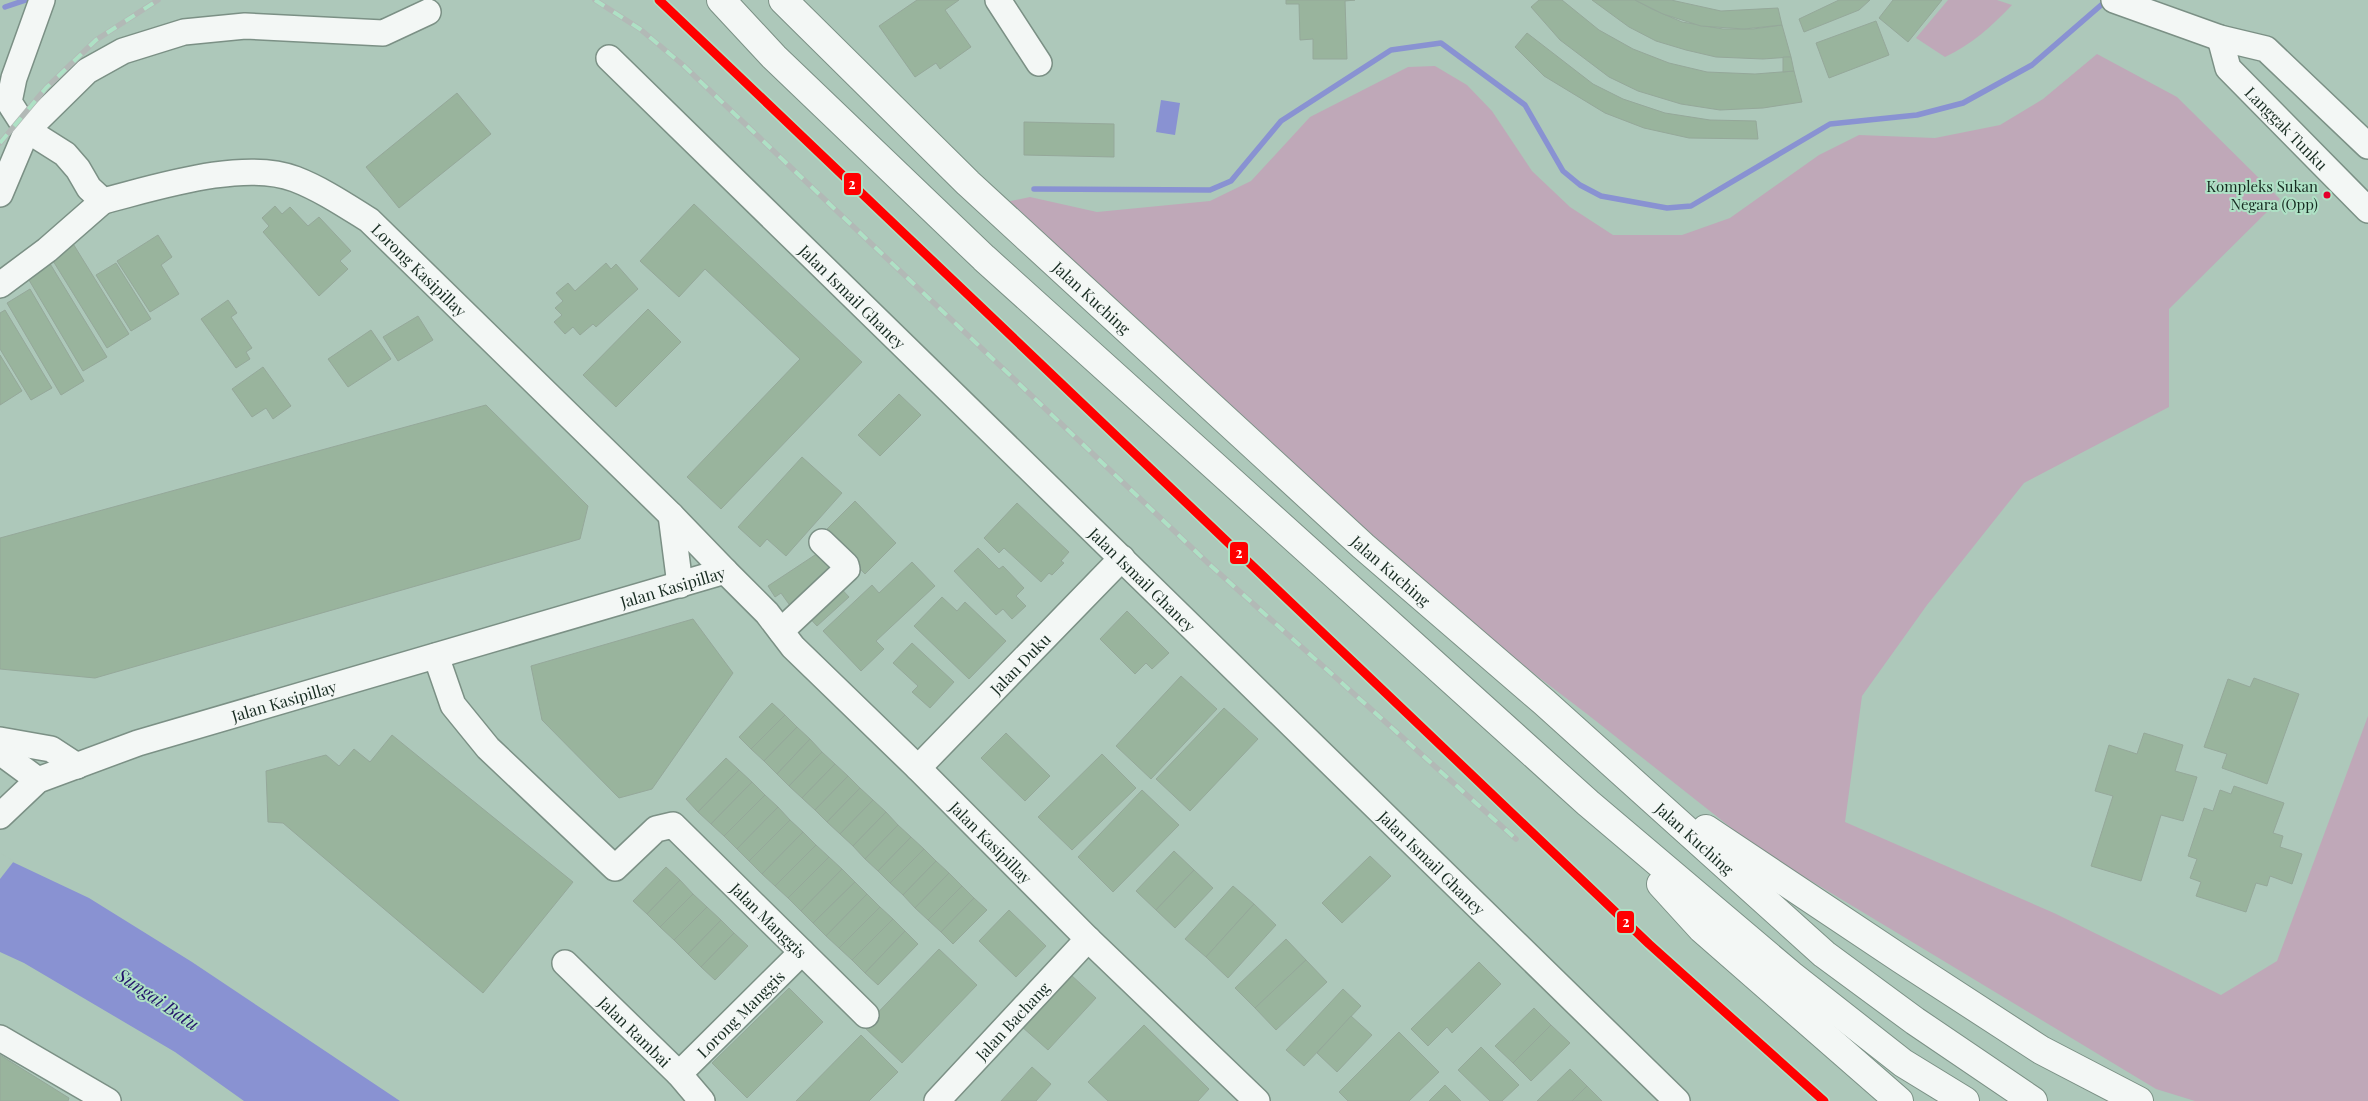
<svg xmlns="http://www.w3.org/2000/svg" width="2368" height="1101" viewBox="0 0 2368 1101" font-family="'Playfair Display',serif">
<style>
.green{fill:#bfa8b8}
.water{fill:#8992d2}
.pier{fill:#adc8ba}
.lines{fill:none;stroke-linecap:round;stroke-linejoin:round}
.stream{stroke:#8992d2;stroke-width:5.5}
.building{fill:#99b49d;stroke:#95a89a}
.minor-casing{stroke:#7b9085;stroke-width:28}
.highway-casing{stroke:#7b9085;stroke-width:30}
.minor{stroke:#f3f7f5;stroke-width:25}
.highway{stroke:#f3f7f5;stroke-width:28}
.rail-casing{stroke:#b2b9b6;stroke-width:5.5}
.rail{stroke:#aee1c5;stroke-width:4;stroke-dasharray:11;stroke-linecap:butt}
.rail-1-casing{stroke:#aee1c5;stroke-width:12}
.rail-1{stroke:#f00;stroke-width:9}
.bus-dot{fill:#e4002b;stroke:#aee1c5;stroke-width:2}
.labels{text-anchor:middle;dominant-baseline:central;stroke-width:4;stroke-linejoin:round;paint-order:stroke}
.bus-label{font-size:15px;fill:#172b21;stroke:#aee1c5;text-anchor:end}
.street-label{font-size:16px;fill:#172b21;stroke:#aee1c5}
.water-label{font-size:18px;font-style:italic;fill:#23146a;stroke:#aee1c5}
.line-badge{stroke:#aee1c5;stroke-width:2}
.badge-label{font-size:14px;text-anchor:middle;font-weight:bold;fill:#fff}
</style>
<rect width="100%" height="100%" fill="#adc8ba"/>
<g class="green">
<path d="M 1948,0 L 1997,0 L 2012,5 C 1991,27 1972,44 1945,57 L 1916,38 Z"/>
<path d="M 2097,54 L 2177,97 L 2280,199 L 2169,309 L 2169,407 L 2024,483 L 1927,605 L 1862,696 L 1845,822 L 2054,913 L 2221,995 L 2277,961 L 2368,716 L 2368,1101 L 2195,1101 L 2156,1089 L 1758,849 L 1587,714 L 1470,625 L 1006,202 L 1030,197 L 1097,212 L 1210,201 L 1251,181 L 1310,117 L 1408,67 L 1435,66 L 1467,85 L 1492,111 L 1532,171 L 1570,207 L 1613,235 L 1682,235 L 1730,218 L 1819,155 L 1859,135 L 1935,138 L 2000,125 L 2043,99 Z"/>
</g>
<g class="water">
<path d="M 1161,100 L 1180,103 L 1175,135 L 1156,132 Z"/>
<path d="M 0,856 L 89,898 L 192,962 L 400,1101 L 244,1101 L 175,1052 L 24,963 L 0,952 Z"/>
</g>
<path class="pier" d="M 0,853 L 14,861 L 0,879 Z"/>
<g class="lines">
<g class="stream">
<path d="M 5,7 L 26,0"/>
<path d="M 1034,189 L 1210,190 L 1231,181 L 1281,121 L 1391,50 L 1441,43 L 1525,105 L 1563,171 L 1580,185 L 1601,196 L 1667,208 L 1691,206 L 1830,124 L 1917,115 L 1963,103 L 2032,65 L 2107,0"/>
</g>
</g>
<g class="building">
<path d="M 917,0 L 959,0 L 945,10 L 971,47 L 940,69 L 936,63 L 915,77 L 879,26 Z"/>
<path d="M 1286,0 L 1355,0 L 1345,1 L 1347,59 L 1313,59 L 1313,39 L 1300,40 L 1299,4 L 1286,4 Z"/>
<path d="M 1539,0 L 1562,0 L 1599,30 L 1633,49 L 1669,63 L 1707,72 L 1755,74 L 1794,71 L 1802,102 L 1763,108 L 1720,110 L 1681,104 L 1638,91 L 1609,77 L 1560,40 L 1531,7 Z"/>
<path d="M 1592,0 L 1635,0 L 1652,9 L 1682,22 L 1723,29 L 1753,29 L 1782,25 L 1791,57 L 1763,59 L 1716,57 L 1686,50 L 1656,41 L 1629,27 Z"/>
<path d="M 1635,0 L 1671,0 L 1721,11 L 1778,8 L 1782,25 L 1744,29 L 1701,26 L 1663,14 Z"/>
<path d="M 1839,0 L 1870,0 L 1859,10 L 1804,32 L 1799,19 Z"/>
<path d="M 1893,0 L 1942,0 L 1908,42 L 1879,18 Z"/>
<path d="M 1876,21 L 1889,55 L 1829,78 L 1816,43 Z"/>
<path d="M 1527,33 L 1593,84 L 1623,99 L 1665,113 L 1710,120 L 1756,121 L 1758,139 L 1689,138 L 1644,128 L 1605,113 L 1544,76 L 1515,47 Z"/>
<path d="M 1783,57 L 1791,57 L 1794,71 L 1783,72 Z"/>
<path d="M 457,93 L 491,134 L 399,208 L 366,167 Z"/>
<path d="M 1024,122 L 1114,124 L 1114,157 L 1024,155 Z"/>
<path d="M 694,204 L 862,362 L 721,509 L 687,477 L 800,359 L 705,269 L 679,297 L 640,261 Z"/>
<path d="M 275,206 L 282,214 L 290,207 L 308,226 L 319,217 L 351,251 L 340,261 L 348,269 L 319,296 L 263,232 L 269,226 L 262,218 Z"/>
<path d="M 158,235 L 172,257 L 161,265 L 179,294 L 150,312 L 117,261 Z"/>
<path d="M 72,242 L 129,334 L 107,348 L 50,256 Z"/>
<path d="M 49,262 L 107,357 L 83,371 L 26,275 Z"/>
<path d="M 116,263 L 151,319 L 131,331 L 96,275 Z"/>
<path d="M 606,263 L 611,269 L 616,264 L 638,289 L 596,327 L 593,324 L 580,335 L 573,327 L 565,334 L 554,322 L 562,315 L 555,308 L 563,301 L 556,293 L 568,283 L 575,291 Z"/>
<path d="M 30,289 L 84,381 L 61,395 L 7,303 Z"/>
<path d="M 228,300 L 237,313 L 231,317 L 252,348 L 246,352 L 250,359 L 236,368 L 201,319 Z"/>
<path d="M 648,309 L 681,342 L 616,407 L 583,375 Z"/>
<path d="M 5,310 L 52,388 L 31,400 L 0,349 L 0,313 Z"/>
<path d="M 418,316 L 433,340 L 398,361 L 383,337 Z"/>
<path d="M 371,330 L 391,359 L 348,387 L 328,359 Z"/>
<path d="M 0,355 L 22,391 L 0,405 Z"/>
<path d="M 263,367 L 291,406 L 273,419 L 266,408 L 252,417 L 232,389 Z"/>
<path d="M 899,394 L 921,415 L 880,456 L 858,435 Z"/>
<path d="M 486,405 L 588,506 L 580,539 L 95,678 L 0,669 L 0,538 Z"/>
<path d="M 802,457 L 842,493 L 786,556 L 767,539 L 760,547 L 738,527 Z"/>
<path d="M 855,501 L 896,543 L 865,574 L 824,532 Z"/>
<path d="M 1017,503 L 1069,552 L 1061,561 L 1064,563 L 1052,575 L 1049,573 L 1041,582 L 1004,548 L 999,553 L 984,538 Z"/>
<path d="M 978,548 L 999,569 L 1003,566 L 1024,588 L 1016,596 L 1026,606 L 1012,619 L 1003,609 L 996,615 L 954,571 Z"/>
<path d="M 821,551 L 838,576 L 791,607 L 781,593 L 775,597 L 768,586 Z"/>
<path d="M 912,562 L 935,586 L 876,641 L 884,649 L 861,671 L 823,631 L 872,585 L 879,593 Z"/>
<path d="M 836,583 L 849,597 L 817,626 L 804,612 Z"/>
<path d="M 942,597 L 957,611 L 965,602 L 1006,641 L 969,679 L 914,626 Z"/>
<path d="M 1127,611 L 1169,653 L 1152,669 L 1146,663 L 1135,674 L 1100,639 Z"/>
<path d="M 693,619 L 733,673 L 652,789 L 619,798 L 542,720 L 531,666 Z"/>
<path d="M 912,643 L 954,682 L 930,708 L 912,692 L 918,686 L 893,663 Z"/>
<path d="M 1181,676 L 1217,709 L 1151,779 L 1116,746 Z"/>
<path d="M 2254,678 L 2299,694 L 2267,784 L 2222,768 L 2227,754 L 2204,747 L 2228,679 L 2250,687 Z"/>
<path d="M 772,703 L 785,715 L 751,749 L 739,737 Z"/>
<path d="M 1224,708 L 1258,739 L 1190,811 L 1156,779 Z"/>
<path d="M 785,715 L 797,727 L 764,761 L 751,749 Z"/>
<path d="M 797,727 L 810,739 L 777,774 L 764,761 Z"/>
<path d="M 1006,733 L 1050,776 L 1025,801 L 981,758 Z"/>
<path d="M 2144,733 L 2183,745 L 2175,771 L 2197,777 L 2183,821 L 2161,815 L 2141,881 L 2091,866 L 2113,796 L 2095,791 L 2109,745 L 2137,754 Z"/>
<path d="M 392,735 L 573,882 L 483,993 L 283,823 L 268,822 L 266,771 L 326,755 L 339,766 L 354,749 L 370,762 Z"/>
<path d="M 810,739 L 822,752 L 789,786 L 777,774 Z"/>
<path d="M 822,752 L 835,764 L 802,798 L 789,786 Z"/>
<path d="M 1102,754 L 1136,788 L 1072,850 L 1038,817 Z"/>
<path d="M 726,758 L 739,770 L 698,812 L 686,799 Z"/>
<path d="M 835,764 L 848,776 L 815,810 L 802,798 Z"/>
<path d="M 739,770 L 752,782 L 711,824 L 698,812 Z"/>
<path d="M 848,776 L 860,788 L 827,822 L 815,810 Z"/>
<path d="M 752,782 L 765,795 L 724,836 L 711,824 Z"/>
<path d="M 2234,786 L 2284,803 L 2273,833 L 2283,836 L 2280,847 L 2302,854 L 2292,884 L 2270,876 L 2267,886 L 2256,883 L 2246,912 L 2196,896 L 2201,882 L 2190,878 L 2197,859 L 2188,856 L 2204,808 L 2213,811 L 2220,790 L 2231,794 Z"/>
<path d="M 860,788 L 873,800 L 840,834 L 827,822 Z"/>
<path d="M 1142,790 L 1179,825 L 1113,892 L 1078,857 Z"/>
<path d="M 765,795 L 778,807 L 737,849 L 724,836 Z"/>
<path d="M 873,800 L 886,812 L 853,846 L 840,834 Z"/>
<path d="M 778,807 L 790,820 L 749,861 L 737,849 Z"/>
<path d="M 886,812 L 898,825 L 865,859 L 853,846 Z"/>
<path d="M 790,820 L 803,832 L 762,874 L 749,861 Z"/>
<path d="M 898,825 L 911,837 L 878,871 L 865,859 Z"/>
<path d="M 803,832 L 816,845 L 775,886 L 762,874 Z"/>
<path d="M 911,837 L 924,849 L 890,883 L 878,871 Z"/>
<path d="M 816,845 L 829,857 L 788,898 L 775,886 Z"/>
<path d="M 924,849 L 936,861 L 903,895 L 890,883 Z"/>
<path d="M 1174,851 L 1194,870 L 1156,910 L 1136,891 Z"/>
<path d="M 1370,856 L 1391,876 L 1342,923 L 1322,903 Z"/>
<path d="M 829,857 L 842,869 L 801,911 L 788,898 Z"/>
<path d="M 936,861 L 949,873 L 915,908 L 903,895 Z"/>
<path d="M 666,867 L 680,880 L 647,914 L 633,901 Z"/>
<path d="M 842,869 L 855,882 L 813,923 L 801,911 Z"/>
<path d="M 1194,870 L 1213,888 L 1175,928 L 1156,910 Z"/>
<path d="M 949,873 L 962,886 L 928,920 L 915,908 Z"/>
<path d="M 680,880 L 693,894 L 660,927 L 647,914 Z"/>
<path d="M 855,882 L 867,894 L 826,936 L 813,923 Z"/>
<path d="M 962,886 L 974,898 L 941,932 L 928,920 Z"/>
<path d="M 1233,886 L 1254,904 L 1206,957 L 1185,939 Z"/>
<path d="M 693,894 L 707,907 L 674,940 L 660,927 Z"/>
<path d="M 867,894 L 880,907 L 839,948 L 826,936 Z"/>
<path d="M 974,898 L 987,910 L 953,944 L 941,932 Z"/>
<path d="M 1254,904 L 1276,925 L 1228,978 L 1206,957 Z"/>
<path d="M 707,907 L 721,920 L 688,954 L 674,940 Z"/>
<path d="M 880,907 L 893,919 L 852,960 L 839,948 Z"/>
<path d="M 1009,910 L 1046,946 L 1016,977 L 979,941 Z"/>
<path d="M 893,919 L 905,931 L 865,973 L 852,960 Z"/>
<path d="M 721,920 L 734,933 L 701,967 L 688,954 Z"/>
<path d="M 905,931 L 918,944 L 878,985 L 865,973 Z"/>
<path d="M 734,933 L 748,946 L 715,980 L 701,967 Z"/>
<path d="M 1286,939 L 1306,960 L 1255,1008 L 1235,988 Z"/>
<path d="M 939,949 L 977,985 L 902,1063 L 864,1027 Z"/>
<path d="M 1306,960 L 1327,982 L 1276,1030 L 1255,1008 Z"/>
<path d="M 1479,962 L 1501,984 L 1452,1033 L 1447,1027 L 1428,1046 L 1411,1029 Z"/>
<path d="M 1070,974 L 1096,998 L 1048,1050 L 1021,1026 Z"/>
<path d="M 789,988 L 823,1022 L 747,1098 L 712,1063 Z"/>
<path d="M 1343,989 L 1361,1006 L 1304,1066 L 1286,1050 Z"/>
<path d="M 1534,1008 L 1551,1025 L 1513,1063 L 1495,1046 Z"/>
<path d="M 1351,1016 L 1372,1035 L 1337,1072 L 1317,1053 Z"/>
<path d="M 1144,1025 L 1209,1089 L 1198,1101 L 1108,1101 L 1088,1082 Z"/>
<path d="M 1551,1025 L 1570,1043 L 1531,1081 L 1513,1063 Z"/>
<path d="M 1399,1032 L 1439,1072 L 1409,1101 L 1348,1101 L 1339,1092 Z"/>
<path d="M 861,1035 L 898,1072 L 869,1101 L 796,1101 Z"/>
<path d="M 1481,1047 L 1519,1085 L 1502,1101 L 1490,1101 L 1458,1070 Z"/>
<path d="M 0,1055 L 69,1098 L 68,1101 L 0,1101 Z"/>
<path d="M 1032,1067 L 1051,1084 L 1036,1101 L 1001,1101 Z"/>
<path d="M 1570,1069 L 1587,1086 L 1572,1101 L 1537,1101 Z"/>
<path d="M 1445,1085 L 1461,1101 L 1429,1101 Z"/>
<path d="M 1587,1086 L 1602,1101 L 1572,1101 Z"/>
</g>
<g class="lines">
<g class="minor-casing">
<g id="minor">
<path id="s1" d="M 42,0 L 14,78 L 9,102 L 27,130 L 65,154 L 78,169 L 89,188 L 103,201 C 155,188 243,159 295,179 C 321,189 345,205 369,220 L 671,515 L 725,571"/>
<path d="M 998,0 L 1039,63"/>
<path d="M 2114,0 L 2220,38 L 2266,49 L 2368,146"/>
<path id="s2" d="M 2220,38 L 2228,68 L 2368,210"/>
<path id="s3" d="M 609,58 L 1677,1101"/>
<path d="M 0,194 L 27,130 L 87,71 L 123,51 L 184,32 L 245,26 L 383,33 L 428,12"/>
<path d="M 0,285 L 47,250 L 103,201"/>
<path d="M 671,515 L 680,585"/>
<path d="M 781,631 L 847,569 L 846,565 L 822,542"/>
<path id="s4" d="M 436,656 L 453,705 L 488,748 L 615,868 L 656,829 L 673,825 L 866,1015"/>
<path d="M 0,740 L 51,749 L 77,766"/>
<path d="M 0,752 L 38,780"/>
<path id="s5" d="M 918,768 L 1122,558"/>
<path id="s6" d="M 0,816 L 38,780 L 138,743 L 725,571 L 767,613 L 793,647 L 918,768 L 1088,939 L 1257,1101"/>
<path id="s7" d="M 565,963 L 679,1074 L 702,1101"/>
<path d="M 0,1038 L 108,1101"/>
<path id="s8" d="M 679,1074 L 802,952"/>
<path id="s9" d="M 937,1101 L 1088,939"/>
</g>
</g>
<g class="highway-casing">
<g id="highway">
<path d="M 721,0 L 774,57 L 984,258 L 1588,803 L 1791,975 L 1903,1063 L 1965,1101"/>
<path id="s10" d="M 783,0 L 968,183 L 1363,546 L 1544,702 L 1824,954 L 1915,1021 L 2033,1101"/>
<path d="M 1706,829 L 1901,959 L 2041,1050 L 2139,1101"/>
<path d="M 1661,884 L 1702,929 L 1899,1101"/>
</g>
</g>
<use href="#minor" class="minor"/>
<use href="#highway" class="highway"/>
<g class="rail-casing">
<g id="rail">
<path d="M 595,0 L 640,29 L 683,65 L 1209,564 L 1516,839"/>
<path d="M 0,143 L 46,88 L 96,40 L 158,0"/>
</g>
</g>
<use href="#rail" class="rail"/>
<g class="rail-1-casing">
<path id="rail-1" d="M 659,0 L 1649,944 L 1824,1101"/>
</g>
<use href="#rail-1" class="rail-1"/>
</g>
<circle class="bus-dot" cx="2327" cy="195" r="4.5"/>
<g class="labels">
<g class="bus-label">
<text x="2318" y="186">Kompleks Sukan<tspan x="2318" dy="18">Negara (Opp)</tspan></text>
</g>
<g class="street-label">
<text stroke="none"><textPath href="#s2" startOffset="115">Langgak Tunku</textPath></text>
<text stroke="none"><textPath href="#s1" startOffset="598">Lorong Kasipillay</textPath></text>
<text stroke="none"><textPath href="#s3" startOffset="341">Jalan Ismail Ghaney</textPath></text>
<text stroke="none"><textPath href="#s10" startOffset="429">Jalan Kuching</textPath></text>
<text stroke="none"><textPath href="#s10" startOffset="834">Jalan Kuching</textPath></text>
<text stroke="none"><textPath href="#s3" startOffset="746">Jalan Ismail Ghaney</textPath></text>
<text stroke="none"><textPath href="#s6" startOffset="716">Jalan Kasipillay</textPath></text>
<text stroke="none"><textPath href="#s5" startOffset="146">Jalan Duku</textPath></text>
<text stroke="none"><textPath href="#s6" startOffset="311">Jalan Kasipillay</textPath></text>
<text stroke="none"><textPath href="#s10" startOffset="1239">Jalan Kuching</textPath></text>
<text stroke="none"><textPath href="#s6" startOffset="1151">Jalan Kasipillay</textPath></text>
<text stroke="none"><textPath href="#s3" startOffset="1151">Jalan Ismail Ghaney</textPath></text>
<text stroke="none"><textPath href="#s4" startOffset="491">Jalan Manggis</textPath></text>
<text stroke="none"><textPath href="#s8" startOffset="86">Lorong Manggis</textPath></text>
<text stroke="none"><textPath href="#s9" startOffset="110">Jalan Bachang</textPath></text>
<text stroke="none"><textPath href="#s7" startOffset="98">Jalan Rambai</textPath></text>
</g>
<g class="water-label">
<text transform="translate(158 999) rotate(34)">Sungai Batu</text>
</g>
</g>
<g class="line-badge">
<rect x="843" y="172" width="19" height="24" rx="5" fill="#f00"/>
<rect x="1229" y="541" width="20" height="24" rx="5" fill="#f00"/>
<rect x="1616" y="910" width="19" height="24" rx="5" fill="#f00"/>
</g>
<g class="badge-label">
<text x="852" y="189">2</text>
<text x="1239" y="558">2</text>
<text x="1626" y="927">2</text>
</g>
</svg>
